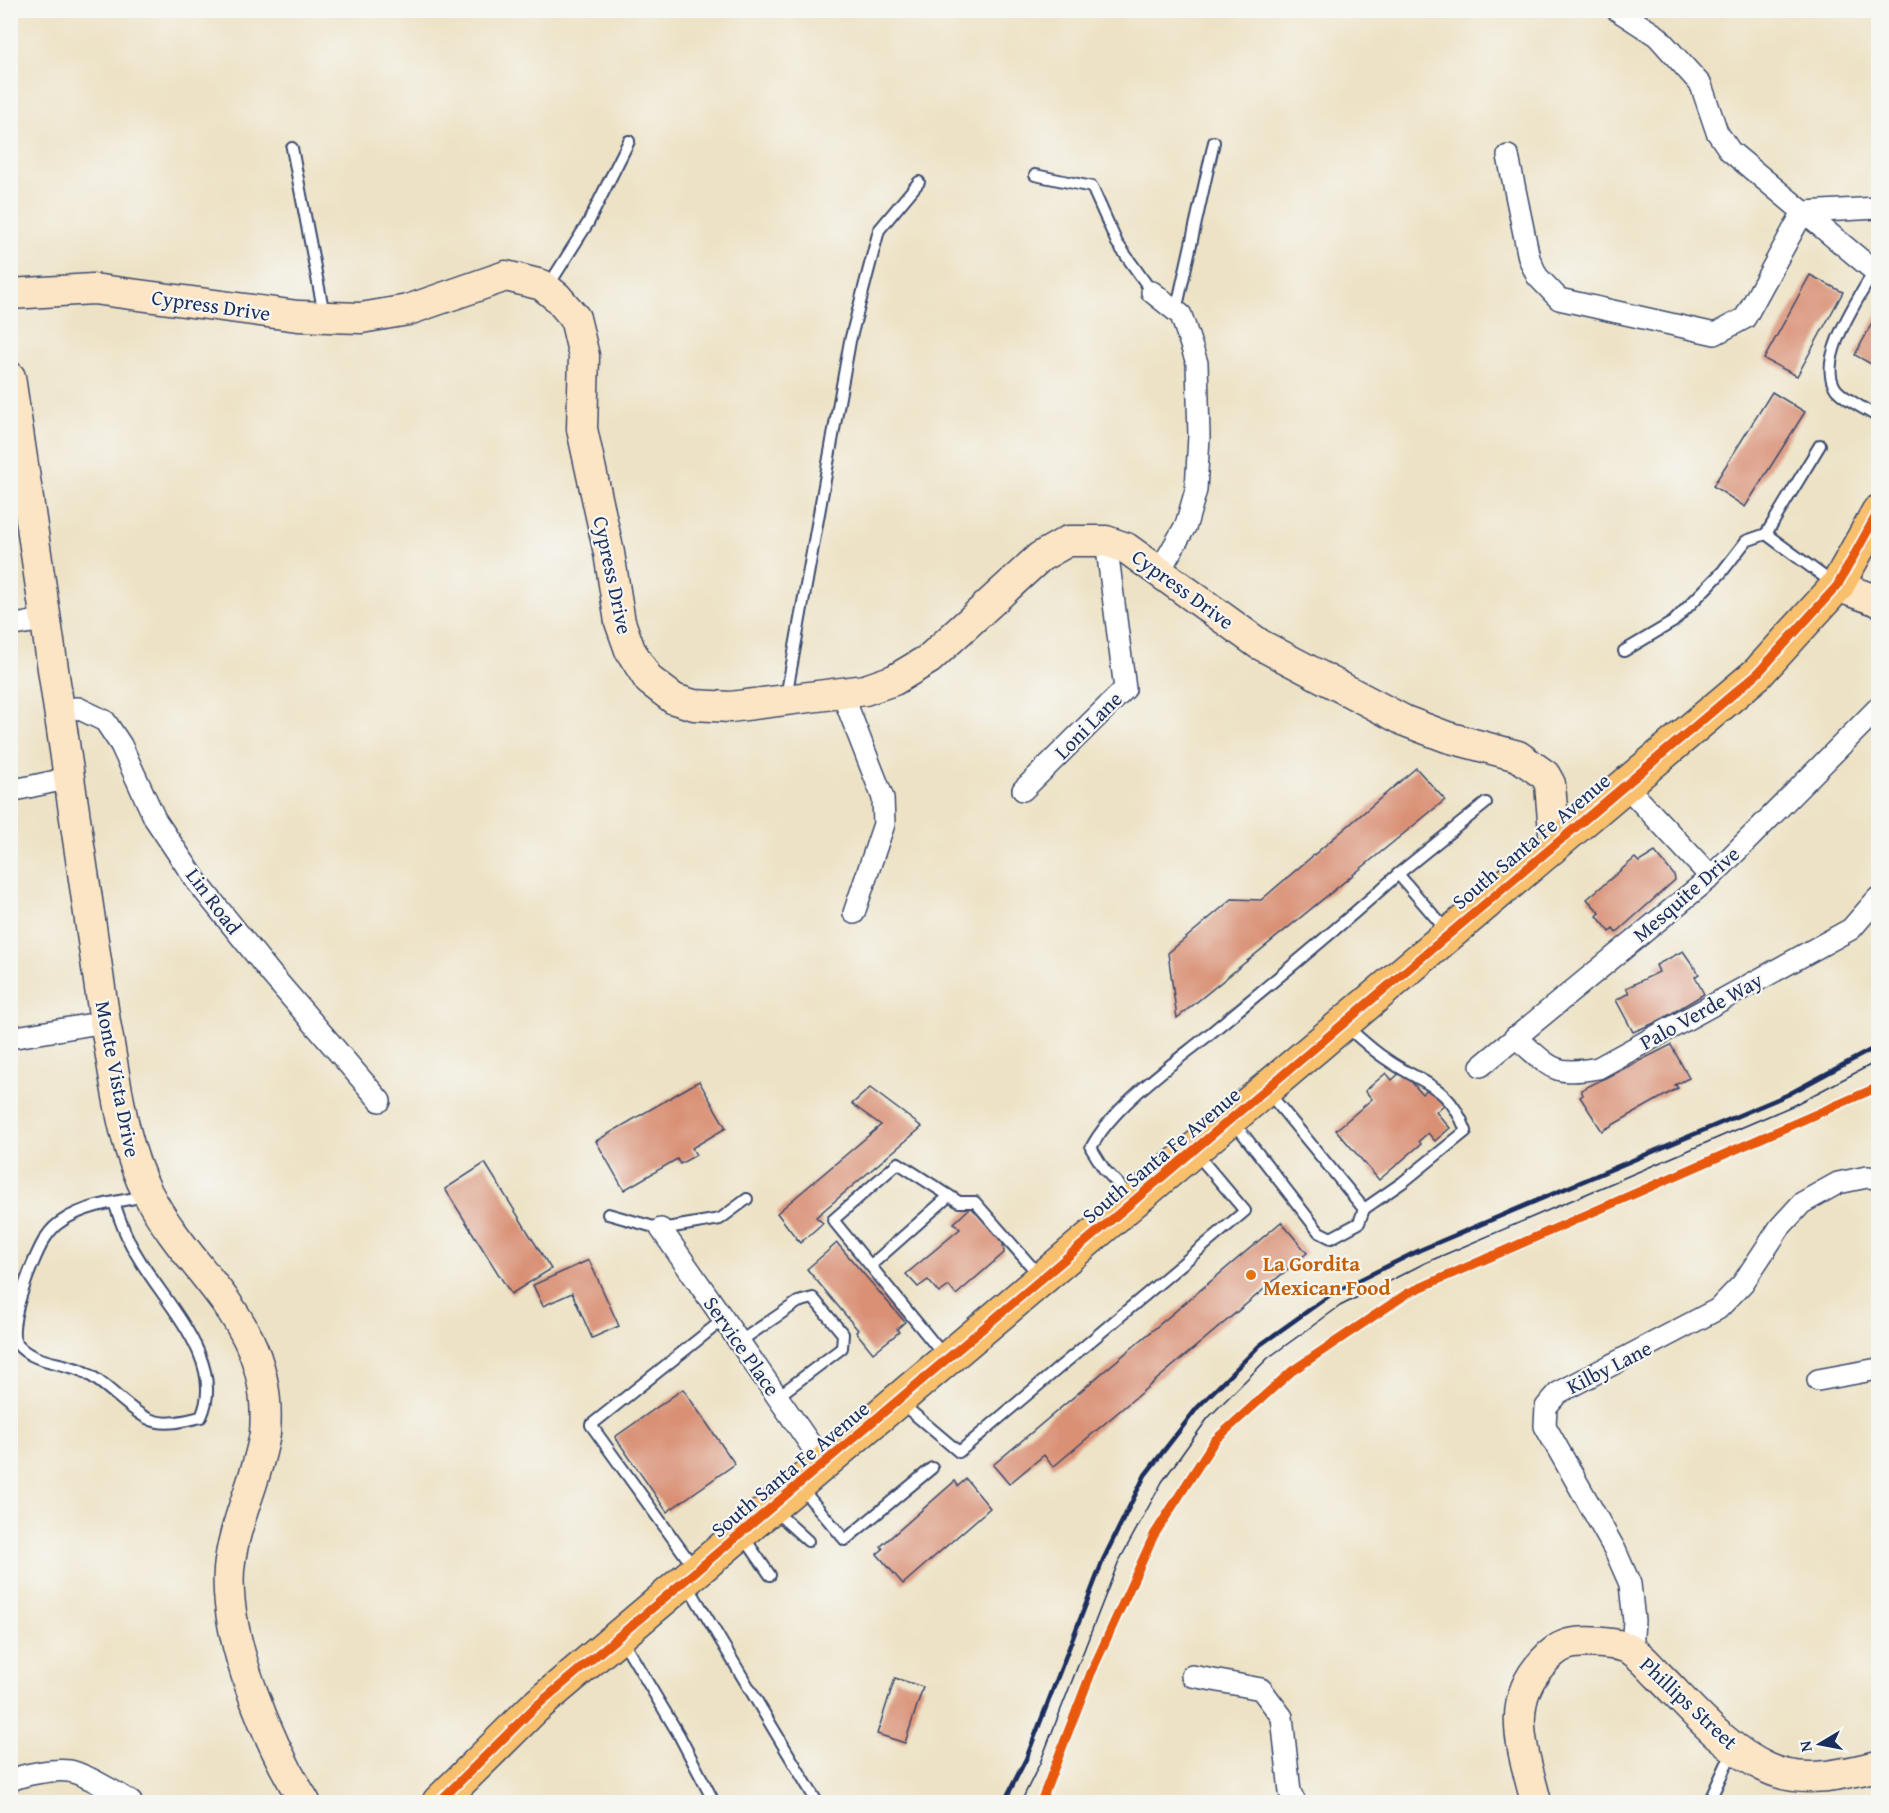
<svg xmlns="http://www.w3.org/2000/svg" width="1889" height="1813" viewBox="0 0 1889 1813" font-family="'Gentium Book Plus',serif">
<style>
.building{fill:#d99075}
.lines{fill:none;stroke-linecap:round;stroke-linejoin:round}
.lane-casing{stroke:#3a4a6d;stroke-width:14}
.street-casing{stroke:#3a4a6d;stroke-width:24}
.secondary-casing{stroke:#3a4a6d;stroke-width:33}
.primary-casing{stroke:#3a4a6d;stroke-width:36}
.lane{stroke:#fff;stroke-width:10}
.street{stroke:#fff;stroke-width:21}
.secondary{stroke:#fce5c4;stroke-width:30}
.primary{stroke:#f8bf6c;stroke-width:33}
.tram{stroke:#1b2f5e;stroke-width:1.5}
.rail{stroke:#1b2f5e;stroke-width:4.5}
.cycleway-casing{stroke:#f6f6f2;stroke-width:13}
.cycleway{stroke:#e8590c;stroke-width:9}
.food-dot{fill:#e8710a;stroke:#f6f6f2;stroke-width:2}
.labels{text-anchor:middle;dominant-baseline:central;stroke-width:4.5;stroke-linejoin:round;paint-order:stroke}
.street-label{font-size:21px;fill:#1b2f5e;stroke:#f6f6f2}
.food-label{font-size:21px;font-weight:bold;fill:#c56008;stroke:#f6f6f2;text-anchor:start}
</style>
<rect width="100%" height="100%" fill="#f6f6f2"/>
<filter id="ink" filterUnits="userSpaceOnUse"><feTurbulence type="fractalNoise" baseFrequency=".0167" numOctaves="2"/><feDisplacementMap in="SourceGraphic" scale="12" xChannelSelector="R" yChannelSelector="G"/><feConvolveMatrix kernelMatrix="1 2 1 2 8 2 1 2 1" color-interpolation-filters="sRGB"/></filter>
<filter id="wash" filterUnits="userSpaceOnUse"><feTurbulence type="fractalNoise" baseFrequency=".008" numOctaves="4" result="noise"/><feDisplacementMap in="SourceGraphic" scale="24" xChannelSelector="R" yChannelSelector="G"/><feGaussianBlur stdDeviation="1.35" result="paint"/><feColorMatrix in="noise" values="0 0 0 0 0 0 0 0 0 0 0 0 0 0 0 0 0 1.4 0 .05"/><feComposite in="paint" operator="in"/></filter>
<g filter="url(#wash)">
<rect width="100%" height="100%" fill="#ede2c5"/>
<g id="blocks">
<g class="building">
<path d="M 1810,275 L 1843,292 L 1797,376 L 1764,359 Z"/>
<path d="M 1878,312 L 1878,368 L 1855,355 Z"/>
<path d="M 1772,392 L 1805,412 L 1745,507 L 1713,486 Z"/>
<path d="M 1416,768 L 1445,800 L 1177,1018 L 1168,953 L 1232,899 L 1261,900 Z"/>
<path d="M 1655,852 L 1674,875 L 1675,880 L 1616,933 L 1613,929 L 1610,932 L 1597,916 L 1600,913 L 1587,899 L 1635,858 L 1639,862 Z"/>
<path d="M 1683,951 L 1699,974 L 1695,977 L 1704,994 L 1659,1021 L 1633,1032 L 1616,1000 L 1629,993 L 1626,988 L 1659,972 L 1656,965 Z"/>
<path d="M 1671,1045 L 1689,1078 L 1675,1085 L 1678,1088 L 1602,1131 L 1580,1097 L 1583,1095 L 1581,1090 Z"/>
<path d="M 1402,1071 L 1422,1094 L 1429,1088 L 1444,1105 L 1436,1112 L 1450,1128 L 1435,1141 L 1428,1133 L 1419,1141 L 1421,1144 L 1379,1180 L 1336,1130 L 1372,1099 L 1365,1091 L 1386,1073 L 1392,1080 Z"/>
<path d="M 699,1081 L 726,1128 L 692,1148 L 696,1155 L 680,1164 L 677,1159 L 624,1190 L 596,1141 Z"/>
<path d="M 870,1088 L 922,1127 L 816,1217 L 823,1223 L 800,1243 L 777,1213 L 881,1125 L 852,1104 Z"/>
<path d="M 485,1163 L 551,1269 L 511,1294 L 445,1189 Z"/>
<path d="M 971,1207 L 1003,1243 L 1004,1253 L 956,1295 L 949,1286 L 939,1293 L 928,1280 L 918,1287 L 906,1274 L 960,1229 L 954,1223 Z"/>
<path d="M 1281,1222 L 1307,1253 L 1053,1467 L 1044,1455 L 1009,1484 L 993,1465 Z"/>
<path d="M 837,1243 L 905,1322 L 897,1329 L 899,1332 L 873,1353 L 856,1332 L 858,1330 L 807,1269 Z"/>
<path d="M 589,1260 L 619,1326 L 592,1338 L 572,1293 L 543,1306 L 533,1285 Z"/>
<path d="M 683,1389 L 735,1464 L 667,1512 L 615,1437 Z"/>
<path d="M 966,1479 L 990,1508 L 903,1584 L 877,1554 L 883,1549 L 881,1546 L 955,1481 L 958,1486 Z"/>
<path d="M 895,1678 L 923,1687 L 905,1743 L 877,1734 Z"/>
</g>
</g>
</g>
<g filter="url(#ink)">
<use href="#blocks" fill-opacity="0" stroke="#3a4a6d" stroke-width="1.5"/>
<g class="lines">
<g class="lane-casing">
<g id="lane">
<path d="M 292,148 L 324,314"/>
<path d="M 1035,175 L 1092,187 L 1117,243 L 1152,292"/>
<path d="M 1874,271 C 1860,297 1815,360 1836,389 C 1845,400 1866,409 1878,417"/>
<path d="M 547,288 L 588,223 L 629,141"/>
<path d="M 1176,311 L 1214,142"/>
<path d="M 1820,445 L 1766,534 L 1834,584"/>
<path d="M 1624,651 L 1673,622 L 1722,572 L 1746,541 L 1766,534"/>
<path d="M 786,697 L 850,341 L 879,230 L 919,182"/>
<path d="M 1447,931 L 1398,874 L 1486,803"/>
<path d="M 1268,1092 L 1364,1209"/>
<path d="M 1233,1121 L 1319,1232 L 1331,1238 L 1359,1223 L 1364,1209 L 1403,1182 L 1466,1131 C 1448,1083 1423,1085 1386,1059 C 1372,1050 1360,1038 1347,1027"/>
<path d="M 1132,1199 L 1104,1169 L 1091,1148 C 1112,1107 1170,1066 1206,1037 C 1271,983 1336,931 1398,874"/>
<path d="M 114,1202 C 120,1221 127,1240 138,1257 C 164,1302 227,1362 201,1417 C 183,1421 164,1427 147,1418 C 125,1407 104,1380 80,1370 C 60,1362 31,1362 17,1344 C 4,1329 35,1253 46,1237 C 50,1231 57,1224 62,1221 C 85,1205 120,1201 146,1196"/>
<path d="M 608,1214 L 661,1229 L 720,1219 L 747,1199"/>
<path d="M 871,1265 L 949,1196"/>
<path d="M 739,1342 L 798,1302 L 813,1298 L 843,1334 L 842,1348 L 777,1397"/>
<path d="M 945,1357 L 833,1220 L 898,1163 L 959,1202 L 975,1202 L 1039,1275"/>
<path d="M 901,1403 L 959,1452 L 1245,1211 L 1195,1152"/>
<path d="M 801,1488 L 845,1540 L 932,1468"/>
<path d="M 774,1510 L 808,1541"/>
<path d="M 743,1536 L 770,1575"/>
<path d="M 695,1569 L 591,1425 L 724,1319"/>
<path d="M 687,1584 L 817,1802"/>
<path d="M 621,1638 L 679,1735 L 714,1802"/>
<path d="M 1709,1802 L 1733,1750"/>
</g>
</g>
<g class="street-casing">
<g id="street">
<path d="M 1617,10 L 1657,36 L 1701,85 L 1717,132 L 1730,151 L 1878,274"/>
<path d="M 1508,156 L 1529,258 L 1537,276 L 1559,299 L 1715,334 L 1745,318 L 1803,212 L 1878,208"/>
<path d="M 1152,292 L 1181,315 L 1197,363 L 1199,436 L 1196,490 L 1186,525 L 1159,572"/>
<path d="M 10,626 L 48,619"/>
<path d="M 842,693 L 883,798 L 884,824 L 854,913"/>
<path d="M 60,709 L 78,708 L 105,721 L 121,745 L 155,819 L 197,882 L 272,975 L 380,1101"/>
<path d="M 1625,785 L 1711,877"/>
<path d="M 1023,790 L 1125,689 L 1106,541"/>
<path d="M 10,791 L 70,778"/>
<path d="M 1515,1037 C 1551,1066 1550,1077 1598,1068 L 1851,929 L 1878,898"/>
<path d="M 10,1038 L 105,1022"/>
<path d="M 1481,1066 L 1711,877 L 1878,708"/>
<path d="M 661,1229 L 824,1464"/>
<path d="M 1818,1380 L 1878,1369"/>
<path d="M 1632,1649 L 1634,1621 L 1630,1584 L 1615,1550 L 1545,1426 L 1546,1407 L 1558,1393 L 1718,1309 L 1743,1283 L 1780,1227 L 1802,1203 L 1838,1183 L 1867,1177 L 1878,1178"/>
<path d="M 1192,1676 L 1261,1689 L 1282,1717 L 1290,1792 L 1295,1802"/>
<path d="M 10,1781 C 22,1774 55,1769 69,1771 C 83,1773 119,1794 131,1802"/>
</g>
</g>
<g class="secondary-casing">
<g id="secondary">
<path d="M 10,294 L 93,289 L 298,316 L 361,318 L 408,310 L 506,276 L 542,285 L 557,297 L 575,318 L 584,356 L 582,429 L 609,553 L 620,622 L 630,650 L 649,680 L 674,699 L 694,705 L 730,707 L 865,690 L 894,680 L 929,659 L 1040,557 L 1068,541 L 1106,541 L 1126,548 L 1259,644 L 1405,721 L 1447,737 L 1518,756 L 1545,775 L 1550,784 L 1555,844"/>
<path d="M 10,377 L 105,1022 C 116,1079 121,1142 148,1194 C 193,1280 274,1320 265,1433 C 258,1479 233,1523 229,1570 C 224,1638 269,1745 305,1802"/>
<path d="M 1837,586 L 1878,601"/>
<path d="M 1536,1802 C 1524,1752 1503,1703 1544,1661 C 1549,1655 1559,1647 1566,1645 C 1580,1640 1621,1642 1633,1651 C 1643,1658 1651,1668 1659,1676 C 1692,1709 1724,1748 1767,1768 C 1802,1785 1843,1774 1878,1766"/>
</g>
</g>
<g class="primary-casing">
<path id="primary" d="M 439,1802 L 534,1708 L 1758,673 L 1837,586 L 1878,512"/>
</g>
<use href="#lane" class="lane"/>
<use href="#street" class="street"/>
<use href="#secondary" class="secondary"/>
<use href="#primary" class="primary"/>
<path class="tram" d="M 1021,1802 L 1040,1763 L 1118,1563 L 1162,1482 L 1208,1418 L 1268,1358 L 1340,1306 L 1425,1263 L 1792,1106 L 1878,1061"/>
<path class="rail" d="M 1004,1802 L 1026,1759 L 1103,1560 L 1145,1475 L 1197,1408 L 1260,1345 L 1333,1293 L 1420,1250 L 1787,1095 L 1878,1046"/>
<g class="cycleway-casing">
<g id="cycleway">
<path d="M 439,1802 L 534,1708 L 1758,673 L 1837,586 L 1878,512"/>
<path d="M 1041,1802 L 1091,1673 L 1154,1535 L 1215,1440 L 1292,1371 L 1408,1293 L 1878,1087"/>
</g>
</g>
<use href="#cycleway" class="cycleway"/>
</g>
</g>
<circle class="food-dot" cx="1251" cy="1275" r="6"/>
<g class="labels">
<g class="street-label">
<text transform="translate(211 305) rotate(8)">Cypress Drive</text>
<text transform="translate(613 575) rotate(78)">Cypress Drive</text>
<text transform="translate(1183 589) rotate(36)">Cypress Drive</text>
<text transform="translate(1088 725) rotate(-45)">Loni Lane</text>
<text transform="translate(1531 841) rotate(-40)">South Santa Fe Avenue</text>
<text transform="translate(1686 894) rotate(-41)">Mesquite Drive</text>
<text transform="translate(214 901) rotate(53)">Lin Road</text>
<text transform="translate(1701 1011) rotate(-29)">Palo Verde Way</text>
<text transform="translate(118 1079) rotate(79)">Monte Vista Drive</text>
<text transform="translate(1161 1155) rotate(-40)">South Santa Fe Avenue</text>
<text transform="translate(742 1346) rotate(55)">Service Place</text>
<text transform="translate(1609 1367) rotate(-27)">Kilby Lane</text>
<text transform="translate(790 1469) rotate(-40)">South Santa Fe Avenue</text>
<text transform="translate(1689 1703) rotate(43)">Phillips Street</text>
</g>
<g class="food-label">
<text x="1263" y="1263">La Gordita<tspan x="1263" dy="24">Mexican Food</tspan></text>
</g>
</g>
<rect width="1889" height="1813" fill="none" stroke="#f6f6f2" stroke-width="36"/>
<g transform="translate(1820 1744) rotate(260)" stroke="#f6f6f2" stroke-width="4.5" paint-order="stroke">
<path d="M0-4.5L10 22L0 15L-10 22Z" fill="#1b2f5e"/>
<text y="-9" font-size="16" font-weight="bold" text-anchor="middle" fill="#1b2f5e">N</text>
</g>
</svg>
